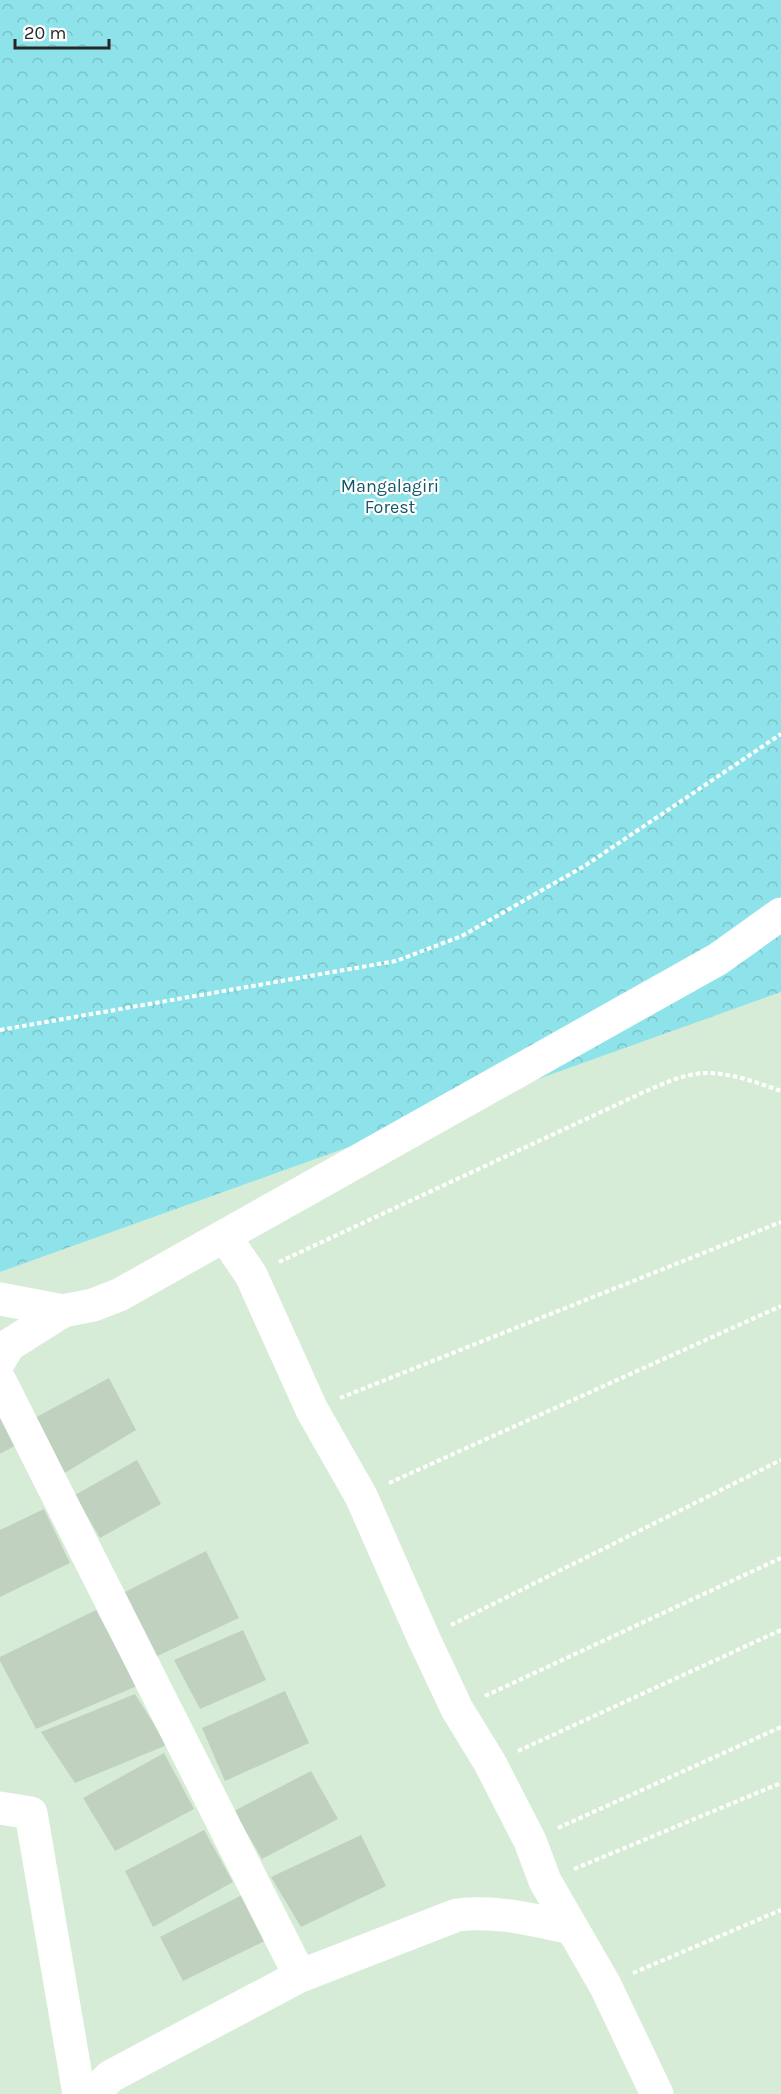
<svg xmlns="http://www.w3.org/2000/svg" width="781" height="2094" viewBox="0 0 781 2094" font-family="Karla,sans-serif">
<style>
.forest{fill:url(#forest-crowns)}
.building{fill:#c0d1c0}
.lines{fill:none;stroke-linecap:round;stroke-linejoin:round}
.path{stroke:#fff;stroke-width:4;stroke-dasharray:4.5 3;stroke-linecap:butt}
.street{stroke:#fff;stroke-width:33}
.labels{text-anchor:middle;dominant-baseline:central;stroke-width:4.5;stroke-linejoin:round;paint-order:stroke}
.park-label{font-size:18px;fill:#125869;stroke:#fff}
</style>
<defs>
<pattern id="forest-crowns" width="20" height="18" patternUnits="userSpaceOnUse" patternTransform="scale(1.5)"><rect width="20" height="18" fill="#8de3e9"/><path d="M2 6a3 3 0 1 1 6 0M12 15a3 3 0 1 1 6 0" fill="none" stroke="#7ac3c8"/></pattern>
</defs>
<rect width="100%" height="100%" fill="#d7ecd7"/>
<path class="forest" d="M 0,0 L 781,0 L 781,992 L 0,1272 Z"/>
<g class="building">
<path d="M 109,1378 L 136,1430 L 58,1477 L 31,1420 Z"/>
<path d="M 0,1394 L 29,1438 L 0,1454 Z"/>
<path d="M 137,1460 L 161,1504 L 100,1538 L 75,1495 Z"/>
<path d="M 44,1509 L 70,1563 L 0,1597 L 0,1530 Z"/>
<path d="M 206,1551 L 239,1618 L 153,1658 L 123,1593 Z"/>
<path d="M 96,1610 L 137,1686 L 36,1729 L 0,1661 L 0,1657 Z"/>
<path d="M 243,1630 L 266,1680 L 200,1709 L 174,1660 Z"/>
<path d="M 285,1691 L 309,1743 L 225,1781 L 202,1728 Z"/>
<path d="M 135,1694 L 167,1745 L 75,1783 L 41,1732 Z"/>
<path d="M 164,1753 L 194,1809 L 115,1851 L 83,1798 Z"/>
<path d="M 311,1771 L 338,1819 L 262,1859 L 234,1811 Z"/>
<path d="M 204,1830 L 233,1882 L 153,1927 L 125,1871 Z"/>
<path d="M 361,1835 L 386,1886 L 301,1927 L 271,1877 Z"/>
<path d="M 242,1895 L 267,1940 L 183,1981 L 160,1937 Z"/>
</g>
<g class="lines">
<g class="path">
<path d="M 0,1030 L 396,961 L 462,936 L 586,865 L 781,734"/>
<path d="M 279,1262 L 644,1092 C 663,1084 685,1073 707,1073 C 732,1073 758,1083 781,1091"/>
<path d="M 340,1398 L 781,1222"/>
<path d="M 389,1483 L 781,1306"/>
<path d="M 451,1625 L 781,1460"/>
<path d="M 485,1696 L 781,1558"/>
<path d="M 518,1751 L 781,1630"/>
<path d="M 558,1828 L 781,1727"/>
<path d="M 574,1869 L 781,1783"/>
<path d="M 633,1973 L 781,1910"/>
</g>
<g class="street">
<path d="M 225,1237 L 251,1275 L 312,1410 L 361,1496 L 424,1639 L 457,1709 L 490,1763 L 530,1841 L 545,1881 L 605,1985 L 657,2094"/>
<path d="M 0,1299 L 63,1311 L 93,1305 L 119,1295 L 718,959 L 781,914"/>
<path d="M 0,1360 L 9,1345 L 63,1311"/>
<path d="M 0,1381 L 300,1976"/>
<path d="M 0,1808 L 31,1813 L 79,2094"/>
<path d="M 92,2094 L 111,2076 L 300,1976 L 457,1915 C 497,1910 533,1920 572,1928"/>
</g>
</g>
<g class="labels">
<g class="park-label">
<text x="390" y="486">Mangalagiri<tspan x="390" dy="21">Forest</tspan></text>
</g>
</g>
<path d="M15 39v9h94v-9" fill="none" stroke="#272727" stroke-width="3"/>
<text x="24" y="39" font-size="18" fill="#272727" stroke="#ffffff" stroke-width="4.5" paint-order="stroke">20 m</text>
</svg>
